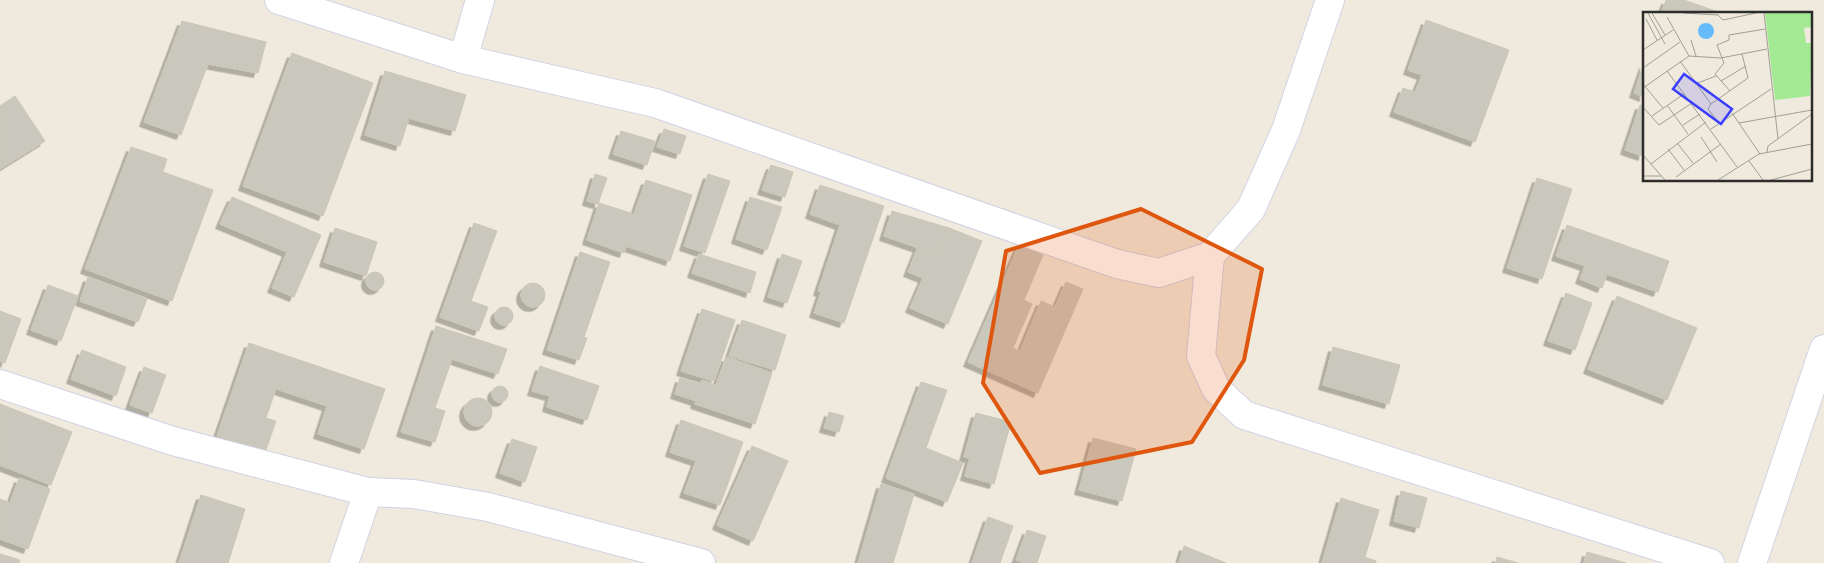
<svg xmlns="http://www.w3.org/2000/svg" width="1824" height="563" viewBox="0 0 1824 563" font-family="Mulish,sans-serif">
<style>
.building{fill:#cac7bc;stroke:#cbc7b6;filter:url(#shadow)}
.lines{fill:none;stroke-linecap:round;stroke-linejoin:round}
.street-casing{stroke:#d2d2e6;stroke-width:30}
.street{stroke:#fff;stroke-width:28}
.marked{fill:#df570e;fill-opacity:0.2;stroke:#df570e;stroke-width:4;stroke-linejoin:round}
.inset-road{fill:none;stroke:#a19e96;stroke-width:1}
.view{fill:#3a3fff;fill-opacity:0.15;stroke:#3a3fff;stroke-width:2.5}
.inset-edge{fill:none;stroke:#2c2c2c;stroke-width:2.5}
</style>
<defs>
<filter id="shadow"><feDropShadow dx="-4.5" dy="4.5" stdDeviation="0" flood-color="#0004"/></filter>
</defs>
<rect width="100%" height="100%" fill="#efeadd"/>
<g class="building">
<path d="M 1666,0 L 1684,0 L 1724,14 L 1661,14 Z"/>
<path d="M 1426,20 L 1509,50 L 1475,142 L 1394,112 L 1403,88 L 1415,92 L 1422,75 L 1408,70 Z"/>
<path d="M 182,21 L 266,42 L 258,73 L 208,64 L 181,135 L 144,122 Z"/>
<path d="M 292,53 L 373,83 L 323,216 L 243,186 Z"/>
<path d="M 1644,64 L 1644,97 L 1634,93 Z"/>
<path d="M 385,71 L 466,95 L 455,131 L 409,118 L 400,146 L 365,135 Z"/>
<path d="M 15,96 L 45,141 L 0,169 L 0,106 Z"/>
<path d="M 1640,105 L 1644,106 L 1643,156 L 1625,150 Z"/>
<path d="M 664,129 L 686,136 L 680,154 L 657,147 Z"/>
<path d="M 621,131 L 655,141 L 647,165 L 613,154 Z"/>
<path d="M 131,147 L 167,159 L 163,172 L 213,190 L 172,301 L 85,269 Z"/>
<path d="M 771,165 L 793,172 L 785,197 L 762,190 Z"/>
<path d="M 595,174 L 607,178 L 598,204 L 587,201 Z"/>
<path d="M 708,174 L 730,181 L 705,253 L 684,246 Z"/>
<path d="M 1537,178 L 1572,189 L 1542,279 L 1507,268 Z"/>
<path d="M 646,180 L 692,195 L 670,261 L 626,246 L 624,253 L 587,240 L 599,203 L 634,214 Z"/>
<path d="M 820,185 L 884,206 L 844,323 L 814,313 L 821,292 L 818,291 L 840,225 L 810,214 Z"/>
<path d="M 232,197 L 321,235 L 294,297 L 272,288 L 287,252 L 220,224 Z"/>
<path d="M 750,197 L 782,207 L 767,250 L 736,239 Z"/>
<path d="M 892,211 L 949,228 L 939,255 L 884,236 Z"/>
<path d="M 474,223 L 497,231 L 471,301 L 488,307 L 479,331 L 440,317 Z"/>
<path d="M 1567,225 L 1669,261 L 1658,292 L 1607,274 L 1602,288 L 1580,279 L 1585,266 L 1556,256 Z"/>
<path d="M 335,228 L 377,242 L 366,276 L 324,262 Z"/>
<path d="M 949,228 L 982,241 L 948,324 L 910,308 L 923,278 L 908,272 L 918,247 L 939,255 Z"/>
<path d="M 1019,245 L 1043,255 L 1024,300 L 1032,304 L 1013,348 L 1020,351 L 1041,301 L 1055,307 L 1066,282 L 1083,289 L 1038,393 L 968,362 Z"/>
<path d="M 580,252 L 610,262 L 584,337 L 587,338 L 579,360 L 547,350 Z"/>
<path d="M 699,254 L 756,272 L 750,293 L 692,273 Z"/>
<path d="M 782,254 L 802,261 L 787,303 L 768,297 Z"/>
<circle cx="375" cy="281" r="9"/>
<path d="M 88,277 L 147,299 L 138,322 L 80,301 Z"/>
<circle cx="533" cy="295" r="12"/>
<path d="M 48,285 L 78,296 L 61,341 L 31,330 Z"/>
<path d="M 1566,293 L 1592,303 L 1575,350 L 1548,341 Z"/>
<path d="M 1617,296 L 1697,328 L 1667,400 L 1588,369 Z"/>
<circle cx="504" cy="316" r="9"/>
<path d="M 702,309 L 735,320 L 714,381 L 681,371 Z"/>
<path d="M 0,311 L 21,319 L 5,363 L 0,361 Z"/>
<path d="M 742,320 L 786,335 L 775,370 L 729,356 Z"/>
<path d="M 436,326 L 507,349 L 498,374 L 452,359 L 435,408 L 445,411 L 435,442 L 401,432 Z"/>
<path d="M 249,343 L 385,389 L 364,449 L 318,434 L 327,406 L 276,389 L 266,418 L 276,421 L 265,453 L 217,436 Z"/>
<path d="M 1333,347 L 1400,365 L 1389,404 L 1323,385 Z"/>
<path d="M 82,350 L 126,367 L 116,396 L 71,379 Z"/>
<path d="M 726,357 L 772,373 L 755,424 L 695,404 L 696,401 L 675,394 L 680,378 L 700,384 L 702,380 L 716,385 Z"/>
<path d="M 540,366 L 599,386 L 587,420 L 547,407 L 550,396 L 532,391 Z"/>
<path d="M 144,367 L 166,375 L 152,413 L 130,405 Z"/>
<path d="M 921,382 L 947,390 L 926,448 L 963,463 L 947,502 L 886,478 Z"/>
<circle cx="500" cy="394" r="8"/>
<circle cx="478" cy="412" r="14"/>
<path d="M 0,404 L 72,432 L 51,485 L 0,465 Z"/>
<path d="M 829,412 L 844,416 L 839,432 L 824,428 Z"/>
<path d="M 976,413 L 1011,422 L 994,484 L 965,476 L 970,458 L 964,457 Z"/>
<path d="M 681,420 L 743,442 L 720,505 L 684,493 L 696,461 L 670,452 Z"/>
<path d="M 1093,438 L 1136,449 L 1122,501 L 1079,490 Z"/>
<path d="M 512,439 L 537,447 L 525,482 L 500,473 Z"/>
<path d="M 752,446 L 788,461 L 753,541 L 717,525 Z"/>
<path d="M 19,478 L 50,489 L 28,549 L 0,539 L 0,499 L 10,503 Z"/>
<path d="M 881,484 L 914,494 L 893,563 L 858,563 Z"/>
<path d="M 1401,491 L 1427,498 L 1419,528 L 1394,521 Z"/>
<path d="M 201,495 L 245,509 L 228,563 L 179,563 Z"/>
<path d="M 1341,498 L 1379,510 L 1365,557 L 1376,561 L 1376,563 L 1322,563 Z"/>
<path d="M 988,517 L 1013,526 L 1000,563 L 972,563 Z"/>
<path d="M 1027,530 L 1046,536 L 1037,563 L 1025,563 L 1016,560 Z"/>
<path d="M 1184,546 L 1226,563 L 1179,563 Z"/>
<path d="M 1587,552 L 1626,563 L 1584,563 Z"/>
<path d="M 0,554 L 20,560 L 19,563 L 0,563 Z"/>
<path d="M 1497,557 L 1518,563 L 1496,563 Z"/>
</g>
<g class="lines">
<g class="street-casing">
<g id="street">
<path d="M 279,0 L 463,59 L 655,103 L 1117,264 L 1159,273 L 1210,256 L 1251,209 L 1286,130 L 1330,0"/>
<path d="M 463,59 L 480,0"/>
<path d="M 1210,256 L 1201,356 L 1216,389 L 1244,415 L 1710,563"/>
<path d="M 0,384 L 173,441 L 368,492"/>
<path d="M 344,563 L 368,492 L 414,494 L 488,507 L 701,563"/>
<path d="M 1752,563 L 1824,349"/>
</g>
</g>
<use href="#street" class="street"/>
</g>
<path class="marked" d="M 1141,209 L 1262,269 L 1244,360 L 1192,442 L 1040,473 L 983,383 L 1006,251 Z"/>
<g transform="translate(1643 12)">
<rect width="169" height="169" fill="#efeadd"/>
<path d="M 122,1 L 169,1 L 169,15 L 161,16 L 163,31 L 169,31 L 167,84 L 132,88 Z" fill="#a4ea94"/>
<path d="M55 19a8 8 0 1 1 16 0a8 8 0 1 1-16 0Z" fill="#66bbfb"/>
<path class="inset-road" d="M 5,1 L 22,32M 9,1 L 22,23M 40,1 L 75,3 L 80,8 L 113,1M 121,1 L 135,127M 24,5 L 46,44M 3,7 L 14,28M 48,28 L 53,44M 0,38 L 30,18M 37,49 L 68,92 L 105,66 L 99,42M 0,56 L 37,30M 24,59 L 41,82M 78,69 L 103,54M 0,72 L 20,96M 52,72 L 73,64M 0,76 L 46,44 L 78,46 L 124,37M 87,79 L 72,62 L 81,51 L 74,33 L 86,28 L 86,23 L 122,17M 68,92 L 65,97 L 76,111M 24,93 L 45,122M 0,95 L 16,113 L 49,91M 89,101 L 117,142M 9,104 L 41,82 L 94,155M 96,111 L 169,98M 40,113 L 57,102M 68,117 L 128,77M 58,125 L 74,150M 34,131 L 50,151M 25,137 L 41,158M 124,140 L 125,134 L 169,102M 0,143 L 22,168M 106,149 L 120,168M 8,152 L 63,110M 0,164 L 18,164M 33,165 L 78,132M 75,168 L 116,142 L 169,132M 128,168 L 169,157"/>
<path class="view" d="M 41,62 L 89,97 L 78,112 L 30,77 Z"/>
<rect width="169" height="169" class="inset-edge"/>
</g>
</svg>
